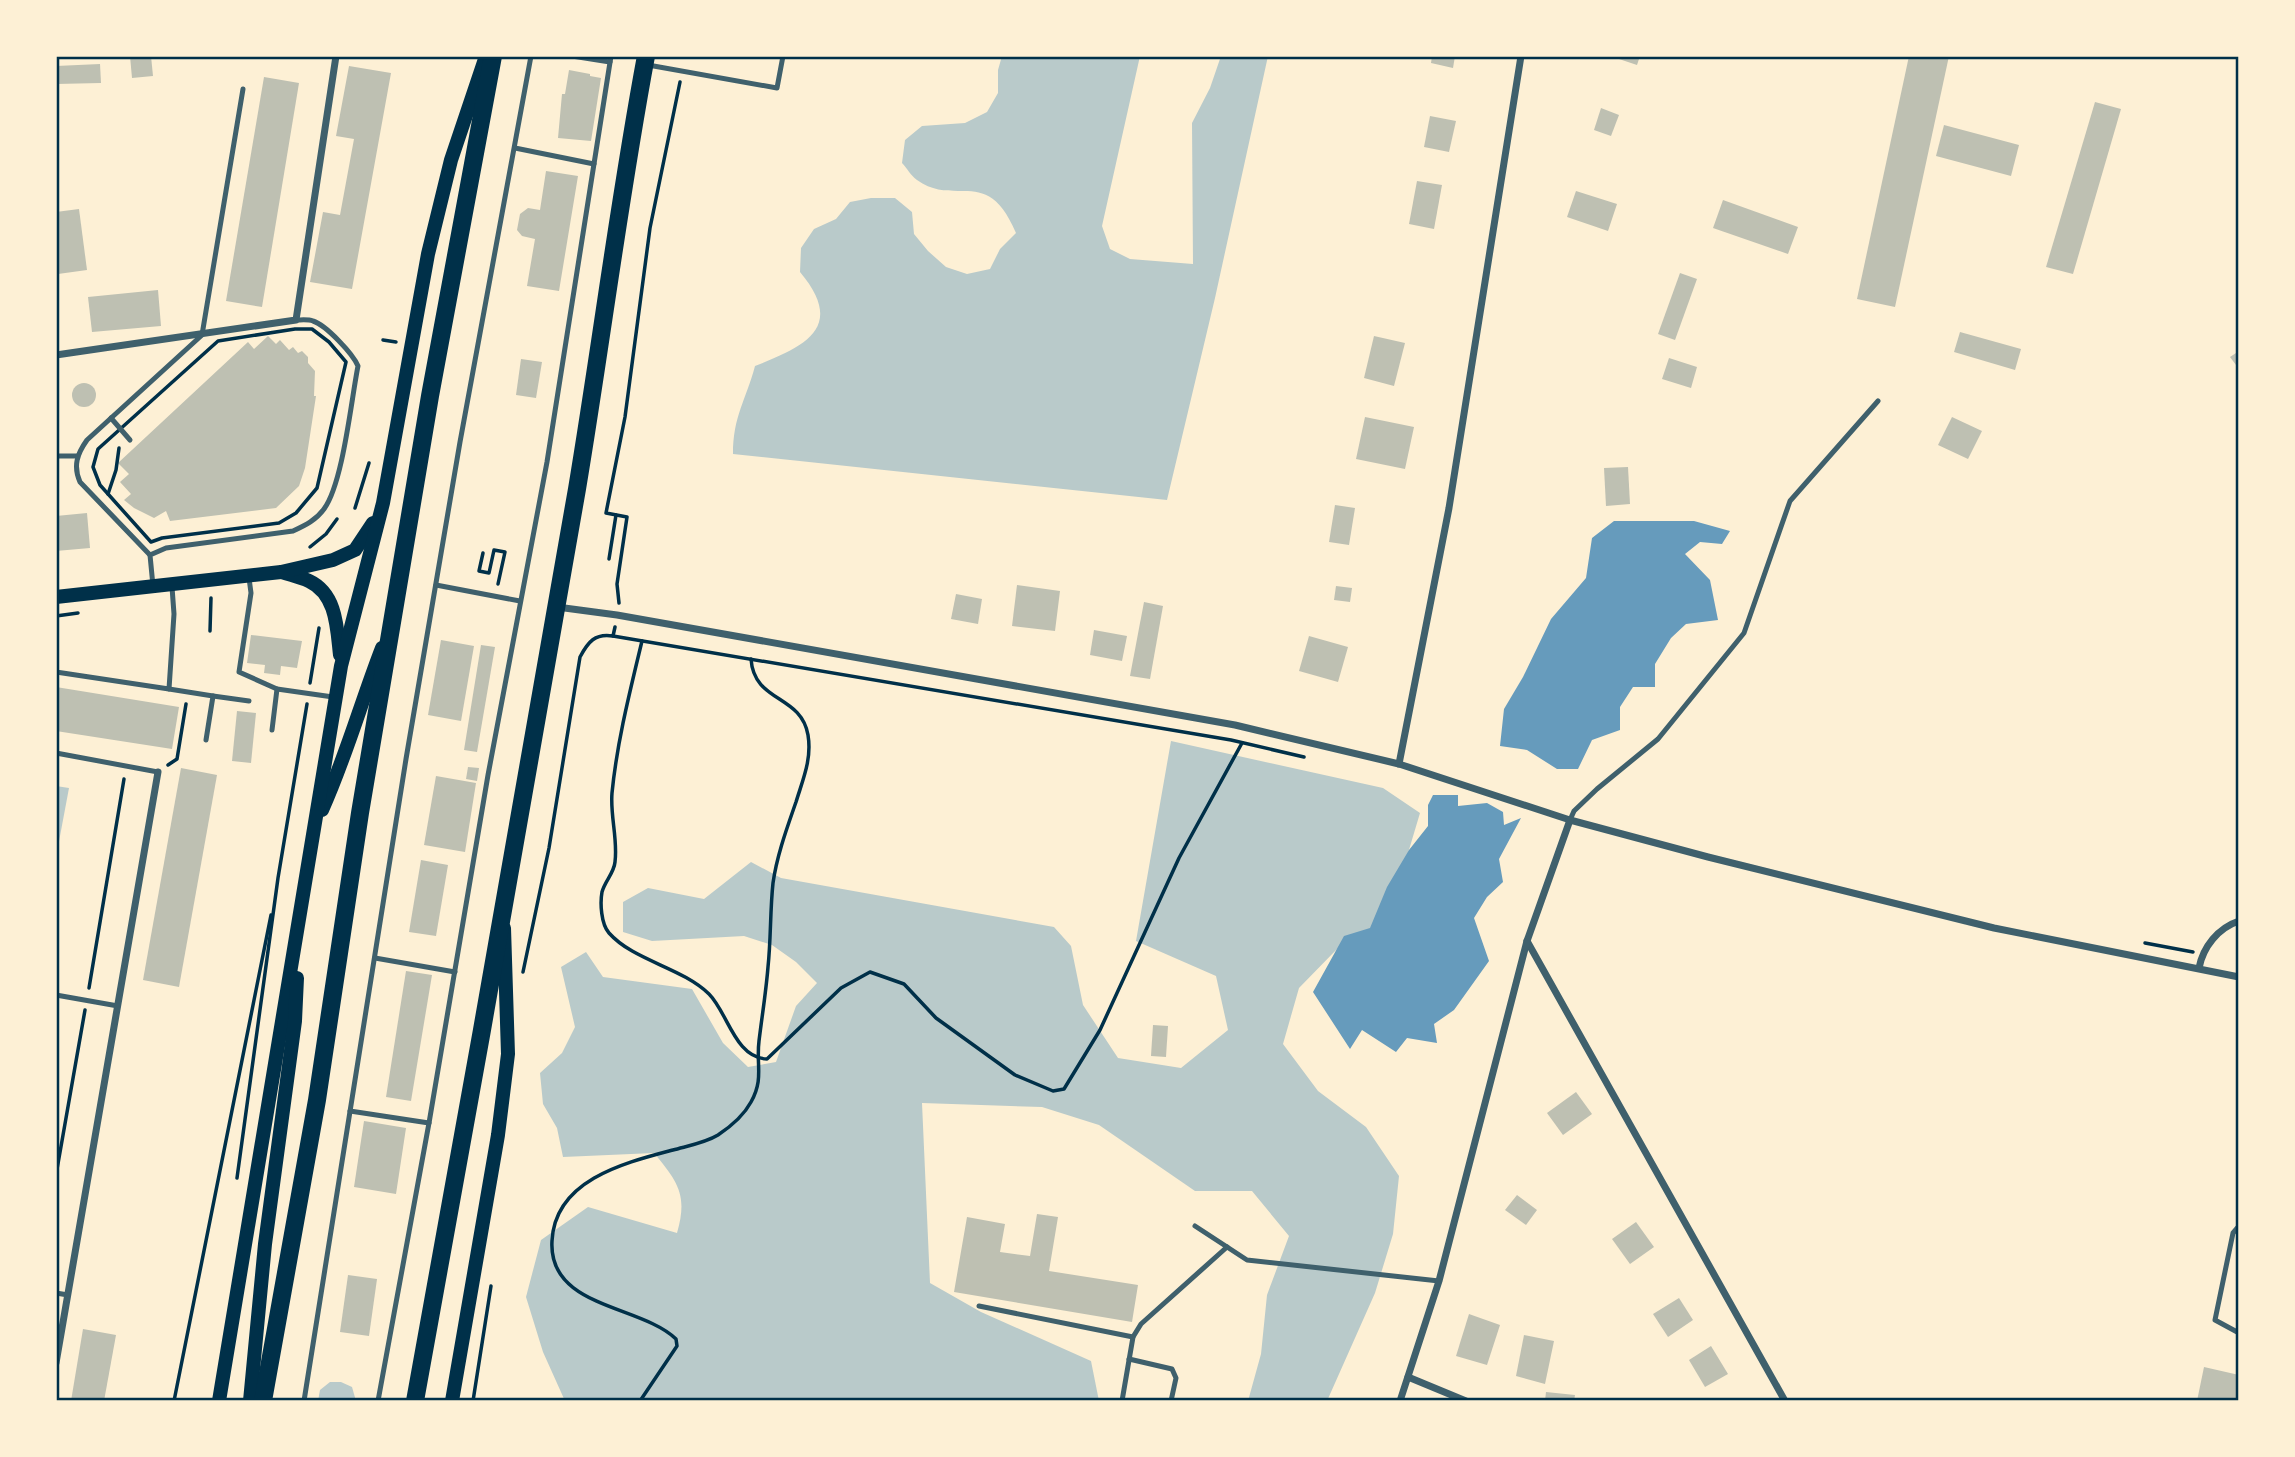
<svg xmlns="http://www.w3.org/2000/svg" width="2295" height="1457" viewBox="0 0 2295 1457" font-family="Inter,sans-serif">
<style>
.green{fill:#b9caca}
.water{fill:#669bbc}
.building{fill:#bec0b2}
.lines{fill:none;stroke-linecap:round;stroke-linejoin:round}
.path{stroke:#003049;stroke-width:3.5}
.service{stroke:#3f606c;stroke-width:5}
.minor{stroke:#3f606c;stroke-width:7}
.secondary{stroke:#003049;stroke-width:14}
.primary{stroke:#003049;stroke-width:18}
.neatline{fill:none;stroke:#003049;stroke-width:2.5}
</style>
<rect width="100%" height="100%" fill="#fdf0d5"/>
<g class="green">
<path d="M 1002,56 L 1140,56 L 1102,226 L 1110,249 L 1130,259 L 1193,264 L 1192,123 L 1210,88 L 1221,56 L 1268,56 L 1215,298 L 1167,500 L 733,454 C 733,416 746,400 755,366 C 806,346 846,327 800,272 L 801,248 L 814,229 L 836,219 L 850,202 L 871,198 L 895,198 L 912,212 L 914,234 L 928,251 L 946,267 L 967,274 L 990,269 L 1000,249 L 1016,233 C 987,164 956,208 917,180 C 911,176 907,168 902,163 L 905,140 L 922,126 L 965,123 L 987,112 L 998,93 L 998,70 Z"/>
<path d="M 1171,741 L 1383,788 L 1420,813 L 1397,890 L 1371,942 L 1338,948 L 1299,988 L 1283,1044 L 1318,1091 L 1366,1127 L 1399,1176 L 1393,1234 L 1375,1293 L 1327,1401 L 1248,1401 L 1261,1354 L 1267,1295 L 1289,1236 L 1252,1191 L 1195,1191 L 1099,1125 L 1042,1107 L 922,1103 L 930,1283 L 981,1312 L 1091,1361 L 1099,1401 L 565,1401 L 543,1352 L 526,1297 L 541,1240 L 588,1207 L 677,1233 C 688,1195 678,1182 654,1153 L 563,1157 L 557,1128 L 543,1104 L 540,1073 L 562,1053 L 575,1027 L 561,967 L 586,952 L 603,977 L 692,989 L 723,1043 L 748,1067 L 776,1062 L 796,1006 L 817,983 L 796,962 L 772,945 L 744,936 L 652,941 L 623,932 L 623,902 L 648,888 L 704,899 L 751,862 L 781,878 L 1054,927 L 1071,946 L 1083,1005 L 1118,1058 L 1181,1068 L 1228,1030 L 1216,976 L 1136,941 Z"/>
<path d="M 56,786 L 69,788 L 57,852 L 56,852 Z"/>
<path d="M 330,1382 L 341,1382 L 352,1387 L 356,1401 L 318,1401 L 320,1390 Z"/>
</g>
<g class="water">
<path d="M 1614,521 L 1694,521 L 1730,531 L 1722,544 L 1700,542 L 1685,554 L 1710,580 L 1718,620 L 1686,624 L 1671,638 L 1655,664 L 1655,687 L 1633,687 L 1620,707 L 1620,730 L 1592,740 L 1578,769 L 1557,769 L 1527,750 L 1500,746 L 1504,709 L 1523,677 L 1551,619 L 1586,578 L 1592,538 Z"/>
<path d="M 1433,795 L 1458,795 L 1458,806 L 1487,803 L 1503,812 L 1504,825 L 1521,818 L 1499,859 L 1503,882 L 1487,897 L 1474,918 L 1489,961 L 1454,1010 L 1434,1024 L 1437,1043 L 1407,1038 L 1396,1052 L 1362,1030 L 1350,1049 L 1313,992 L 1344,936 L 1370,928 L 1387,887 L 1409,850 L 1428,826 L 1428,805 Z"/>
</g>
<g class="building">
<path d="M 130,56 L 151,56 L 153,76 L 132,78 Z"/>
<path d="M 1432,56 L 1455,56 L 1453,68 L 1431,63 Z"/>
<path d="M 1610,56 L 1640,56 L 1637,65 Z"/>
<path d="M 1909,56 L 1949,56 L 1895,307 L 1857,299 Z"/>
<path d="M 100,64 L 101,83 L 56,84 L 56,66 Z"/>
<path d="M 349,66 L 391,73 L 352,289 L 310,282 L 323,212 L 340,215 L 354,139 L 336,136 Z"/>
<path d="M 569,70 L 590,74 L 590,76 L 601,78 L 591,141 L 558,138 L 562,94 L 565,94 Z"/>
<path d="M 264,77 L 299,83 L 262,307 L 226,301 Z"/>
<path d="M 2095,102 L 2121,109 L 2073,274 L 2046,267 Z"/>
<path d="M 1601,108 L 1619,115 L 1611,136 L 1594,130 Z"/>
<path d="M 1430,116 L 1456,121 L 1449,152 L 1424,147 Z"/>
<path d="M 1944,125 L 2019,145 L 2011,176 L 1936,156 Z"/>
<path d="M 546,171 L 578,176 L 559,291 L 527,286 L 535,239 L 522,236 L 517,230 L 520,214 L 528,208 L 540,210 Z"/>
<path d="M 1417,181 L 1442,185 L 1434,229 L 1409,224 Z"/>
<path d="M 1576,191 L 1617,204 L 1608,231 L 1567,217 Z"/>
<path d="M 1723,200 L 1798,227 L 1788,254 L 1713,228 Z"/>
<path d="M 79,209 L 87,270 L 58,274 L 56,212 Z"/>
<path d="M 1680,273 L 1697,279 L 1675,340 L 1658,334 Z"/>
<path d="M 158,290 L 161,326 L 92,332 L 88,297 Z"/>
<path d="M 1960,332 L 2021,349 L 2015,370 L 1954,352 Z"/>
<path d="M 268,336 L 276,344 L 280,340 L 289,350 L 293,347 L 298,353 L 302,351 L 308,357 L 308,363 L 315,371 L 314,396 L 316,396 L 305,468 L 299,486 L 276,508 L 170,521 L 166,511 L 154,518 L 134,508 L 124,500 L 131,494 L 120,482 L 129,474 L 118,463 L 248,342 L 254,349 Z"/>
<path d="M 1374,336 L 1405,343 L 1394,386 L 1364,378 Z"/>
<path d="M 2239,351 L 2239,369 L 2230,357 Z"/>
<path d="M 1669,358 L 1697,367 L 1691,388 L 1662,379 Z"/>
<path d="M 521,359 L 542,362 L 536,398 L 516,395 Z"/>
<circle cx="84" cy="395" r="12"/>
<path d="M 1365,417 L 1414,427 L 1405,469 L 1356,459 Z"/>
<path d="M 1952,417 L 1982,431 L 1968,459 L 1938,445 Z"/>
<path d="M 1628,467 L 1630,504 L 1606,506 L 1604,468 Z"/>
<path d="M 1335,505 L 1355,508 L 1349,545 L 1329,542 Z"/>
<path d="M 87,513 L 90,548 L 56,551 L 56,516 Z"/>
<path d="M 1017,585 L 1060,591 L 1055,631 L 1012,626 Z"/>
<path d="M 1336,586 L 1352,588 L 1350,602 L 1334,600 Z"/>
<path d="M 956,594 L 982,599 L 978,624 L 951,619 Z"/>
<path d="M 1144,602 L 1163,606 L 1150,679 L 1130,676 Z"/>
<path d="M 1094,630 L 1127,636 L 1122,661 L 1090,655 Z"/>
<path d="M 251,635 L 302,641 L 297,668 L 281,666 L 280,675 L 264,673 L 265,665 L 247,663 Z"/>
<path d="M 1309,636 L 1348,647 L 1338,682 L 1299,671 Z"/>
<path d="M 441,640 L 474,646 L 461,721 L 428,715 Z"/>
<path d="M 481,645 L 495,647 L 477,752 L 464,750 Z"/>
<path d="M 56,687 L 179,707 L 172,749 L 56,731 Z"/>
<path d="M 237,711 L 256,713 L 251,763 L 232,761 Z"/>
<path d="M 468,767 L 479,768 L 477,781 L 466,779 Z"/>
<path d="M 181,768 L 217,775 L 179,987 L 143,980 Z"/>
<path d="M 436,776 L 476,783 L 465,852 L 424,845 Z"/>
<path d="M 421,860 L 448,865 L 436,936 L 409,932 Z"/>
<path d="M 406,971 L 432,975 L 411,1101 L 386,1097 Z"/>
<path d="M 1153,1025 L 1168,1026 L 1166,1057 L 1151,1056 Z"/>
<path d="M 1576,1092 L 1592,1114 L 1563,1135 L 1547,1113 Z"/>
<path d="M 364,1121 L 406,1128 L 396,1194 L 354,1187 Z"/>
<path d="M 1517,1195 L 1537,1210 L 1526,1225 L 1505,1210 Z"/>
<path d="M 1037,1214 L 1058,1217 L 1049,1271 L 1138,1285 L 1132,1322 L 954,1292 L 967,1217 L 1005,1224 L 1000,1252 L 1030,1256 Z"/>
<path d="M 1636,1222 L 1654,1247 L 1630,1264 L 1612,1239 Z"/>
<path d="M 348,1275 L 377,1279 L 369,1336 L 340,1332 Z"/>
<path d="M 1679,1298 L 1693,1320 L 1668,1337 L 1653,1314 Z"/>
<path d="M 1469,1314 L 1500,1325 L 1487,1365 L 1456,1356 Z"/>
<path d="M 83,1329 L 116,1335 L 104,1401 L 71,1401 Z"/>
<path d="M 1524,1335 L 1554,1341 L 1545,1384 L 1516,1376 Z"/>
<path d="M 1711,1346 L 1728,1374 L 1705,1387 L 1689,1360 Z"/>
<path d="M 2204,1367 L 2239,1375 L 2238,1401 L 2197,1401 Z"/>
<path d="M 1546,1392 L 1575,1395 L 1574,1401 L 1545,1401 Z"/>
</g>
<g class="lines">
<g class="path">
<path d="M 295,329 L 312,329 L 329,342 L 346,362 L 317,488 L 296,513 L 279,523 L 162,538 L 151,542 L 100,485 L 93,467 L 98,449 L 218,341 Z"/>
<path d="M 383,340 L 396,342"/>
<path d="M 108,494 L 116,470 L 119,448"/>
<path d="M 355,508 L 369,463"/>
<path d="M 310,547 L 326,534 L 337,519"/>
<path d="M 483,553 L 479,571 L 489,573 L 494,550 L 505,552 L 498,584"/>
<path d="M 609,559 L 616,515"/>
<path d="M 619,603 L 617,584 L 627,517 L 606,513 L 625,417 L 650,228 L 680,82"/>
<path d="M 56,616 L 78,613"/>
<path d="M 210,631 L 211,598"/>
<path d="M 613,636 L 1231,740 L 1304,757"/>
<path d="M 642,641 C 630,691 617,742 612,793 C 610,816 618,839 615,862 C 614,873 605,881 602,892 C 600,903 601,924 609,933 C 634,961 681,967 709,994 C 728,1013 735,1058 767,1059 L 841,988 L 870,972 L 904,984 L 936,1018 L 1015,1075 L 1053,1091 L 1064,1089 L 1100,1030 L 1179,858 L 1242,743"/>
<path d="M 310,683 L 319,628"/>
<path d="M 168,765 L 177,759 L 186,704"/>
<path d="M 2145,943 L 2193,952"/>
<path d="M 523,972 L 549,848 L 580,657 C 588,642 595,633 613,636 L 615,627"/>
<path d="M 89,988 L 124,779"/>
<path d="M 56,1175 L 85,1010"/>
<path d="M 237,1178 L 278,878 L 307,704"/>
<path d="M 174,1401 L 271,915"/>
<path d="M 473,1401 L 491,1286"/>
<path d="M 640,1401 L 677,1346 L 676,1339 C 641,1305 548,1308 552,1241 C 555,1180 624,1163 673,1150 C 687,1146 705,1143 718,1135 C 730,1127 744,1115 751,1102 C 764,1079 756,1065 759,1041 C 762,1016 766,992 768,967 C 771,939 770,911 773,883 C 777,855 787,828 796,802 C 803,779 812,759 808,735 C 801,694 754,703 751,659"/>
</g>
<g class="service">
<path d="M 572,56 L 610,62"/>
<path d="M 648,65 L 777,88 L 783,56"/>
<path d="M 515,148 L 594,164"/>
<path d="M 111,418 L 130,440"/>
<path d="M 56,456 L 77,456"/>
<path d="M 150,555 L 80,482 C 73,466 77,454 87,440 L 202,335 L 243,89"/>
<path d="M 249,578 L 251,593 L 239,672 L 277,689 L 333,697"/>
<path d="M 436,585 L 520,601"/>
<path d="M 153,586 L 150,555 L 166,548 L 293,531 C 306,525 316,520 324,509 C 343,483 351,401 358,366 C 353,354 326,325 313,321 C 308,319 301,320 296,320"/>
<path d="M 56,672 L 169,689 L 174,614 L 172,587"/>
<path d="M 169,689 L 213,696 L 206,740"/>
<path d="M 213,696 L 249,701"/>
<path d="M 272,730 L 277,689"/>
<path d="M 56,753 L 158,772"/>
<path d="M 1570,820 L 1574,811 L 1597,789 L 1658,739 L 1744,633 L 1790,501 L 1878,401"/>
<path d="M 375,958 L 455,972"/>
<path d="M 56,995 L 118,1006"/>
<path d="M 350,1111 L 429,1123"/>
<path d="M 1195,1226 L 1247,1260 L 1439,1281"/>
<path d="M 2239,1226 L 2233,1233 L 2215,1320 L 2239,1333"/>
<path d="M 56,1293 L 68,1295"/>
<path d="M 979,1306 L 1133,1337"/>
<path d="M 1129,1359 L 1172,1369 L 1176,1378 L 1171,1401"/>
<path d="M 304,1401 L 406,759 L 460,442 L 531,56"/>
<path d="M 378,1401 L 429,1123 L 488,775 L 547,462 L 611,56"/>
<path d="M 1122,1401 L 1133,1337 L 1141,1324 L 1227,1247"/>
</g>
<g class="minor">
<path d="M 56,355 L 296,320 L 336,56"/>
<path d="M 557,607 L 617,615 L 1235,725 L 1399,764 L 1570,820 L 1708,857 L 1994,928 L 2239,977"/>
<path d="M 1399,764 L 1449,508 L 1521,56"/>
<path d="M 1527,941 L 1785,1401"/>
<path d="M 2199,968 C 2203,947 2218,928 2239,921"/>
<path d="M 56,1363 L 158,772"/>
<path d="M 1408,1377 L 1466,1401"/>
<path d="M 1400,1401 L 1439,1281 L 1527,941 L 1570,820"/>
</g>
<g class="secondary">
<path d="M 282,572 C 291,575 300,577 309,581 C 337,594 337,629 340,655"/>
<path d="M 56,597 L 281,572 L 333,560 L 355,550 L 373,523"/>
<path d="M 322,810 C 346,757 361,702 382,648"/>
<path d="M 219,1401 L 341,666 L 383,503 L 428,254 L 451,160 L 486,56"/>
<path d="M 250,1401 L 265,1244 L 295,1021 L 297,978"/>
<path d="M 452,1401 L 498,1135 L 508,1054 L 504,928"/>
</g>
<g class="primary">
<path d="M 263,1401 L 317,1100 L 360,813 L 430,396 L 493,56"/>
<path d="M 415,1401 C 470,1097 525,794 577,489 C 601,345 619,200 646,56"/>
</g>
</g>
<rect width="2295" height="1457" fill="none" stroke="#fdf0d5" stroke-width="116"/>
<rect x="58" y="58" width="2179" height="1341" class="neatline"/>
</svg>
